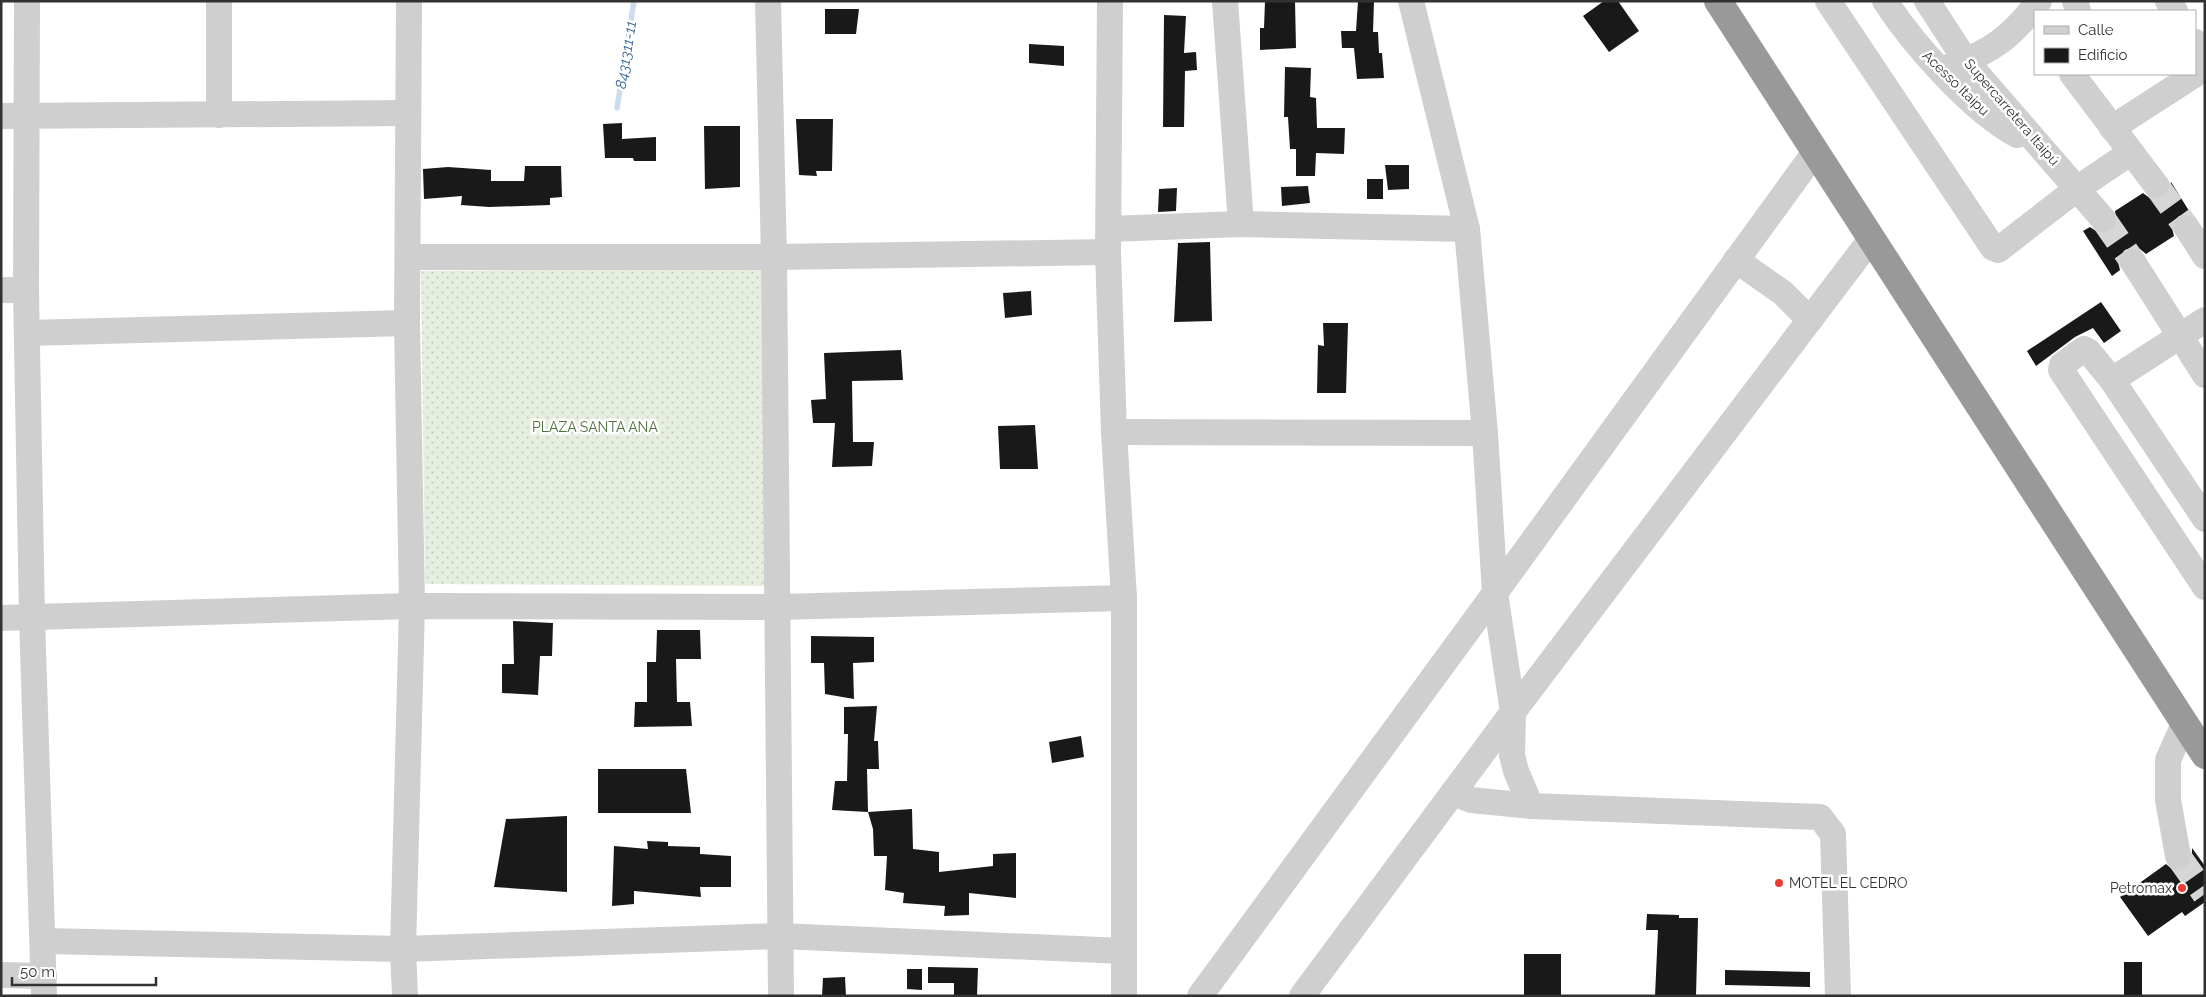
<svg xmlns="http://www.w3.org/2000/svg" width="2206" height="997" viewBox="0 0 2206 997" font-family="Raleway,sans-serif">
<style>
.grass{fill:url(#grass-dots)}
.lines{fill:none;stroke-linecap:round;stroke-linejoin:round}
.stream{stroke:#cde;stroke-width:5.5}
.building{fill:#191919}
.minor-tunnel{stroke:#d6d6d6;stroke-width:26;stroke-dasharray:26 13;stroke-linecap:butt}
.minor{stroke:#cfcfcf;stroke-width:26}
.highway{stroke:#999;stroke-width:28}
.poi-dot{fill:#eb3b32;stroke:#fff;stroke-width:2}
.labels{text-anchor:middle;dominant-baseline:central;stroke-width:5;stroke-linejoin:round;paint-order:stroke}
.street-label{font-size:14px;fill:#323232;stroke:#fff}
.park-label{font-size:14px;fill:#4e703d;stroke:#fff}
.poi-label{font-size:14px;fill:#323232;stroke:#fff;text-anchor:start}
.water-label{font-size:15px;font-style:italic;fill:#3c6998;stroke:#fff}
</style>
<defs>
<pattern id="grass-dots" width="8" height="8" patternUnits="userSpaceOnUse" patternTransform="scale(1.25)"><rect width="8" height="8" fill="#e6eee0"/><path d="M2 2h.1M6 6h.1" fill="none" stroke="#c6cdc1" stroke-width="1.8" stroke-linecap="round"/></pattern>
</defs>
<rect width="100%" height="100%" fill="#fff"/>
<path class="grass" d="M 765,268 L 770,586 L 425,584 L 421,271 Z"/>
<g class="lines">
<path class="stream" d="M 617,108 L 634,1"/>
</g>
<g class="building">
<path d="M 1265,1 L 1295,1 L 1296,48 L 1260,50 L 1260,28 L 1264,28 Z"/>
<path d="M 1358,1 L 1374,1 L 1373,32 L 1378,32 L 1379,53 L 1382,53 L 1384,78 L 1357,79 L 1354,48 L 1342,48 L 1341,31 L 1356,31 Z"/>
<path d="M 1604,1 L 1618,1 L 1639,31 L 1609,52 L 1583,16 Z"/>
<path d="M 825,9 L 859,9 L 856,34 L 825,34 Z"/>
<path d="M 1164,15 L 1186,16 L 1184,53 L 1196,52 L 1197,70 L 1185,71 L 1184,127 L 1163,127 Z"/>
<path d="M 1029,44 L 1064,46 L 1064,66 L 1029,63 Z"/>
<path d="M 1285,67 L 1311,68 L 1310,97 L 1316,98 L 1317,128 L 1345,128 L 1344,154 L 1316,153 L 1315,176 L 1296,176 L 1296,149 L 1290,149 L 1288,117 L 1284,117 Z"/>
<path d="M 796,119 L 833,119 L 832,171 L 816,171 L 817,176 L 799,175 Z"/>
<path d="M 622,123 L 622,139 L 656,137 L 656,161 L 634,161 L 633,158 L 605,158 L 603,124 Z"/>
<path d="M 704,126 L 740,126 L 740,187 L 705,189 Z"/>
<path d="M 1385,165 L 1409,165 L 1409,189 L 1388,190 Z"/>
<path d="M 525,166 L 561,166 L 562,197 L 550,198 L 550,205 L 489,207 L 461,205 L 462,196 L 424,199 L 423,169 L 448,167 L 491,170 L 491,181 L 524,181 Z"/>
<rect x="1367" y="179" width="16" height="20"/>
<path d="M 2171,182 L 2191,214 L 2179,216 L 2174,222 L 2172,228 L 2174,236 L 2146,254 L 2140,249 L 2133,247 L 2125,250 L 2120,256 L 2118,262 L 2120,270 L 2112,276 L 2083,231 L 2090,227 L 2099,233 L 2105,234 L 2112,231 L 2117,223 L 2115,211 L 2143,193 L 2151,199 L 2158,200 L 2165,197 L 2170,190 Z"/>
<path d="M 1308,186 L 1310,203 L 1282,206 L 1281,187 Z"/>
<path d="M 1177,188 L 1176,211 L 1158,212 L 1159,189 Z"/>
<path d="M 1210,242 L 1212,321 L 1174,322 L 1178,243 Z"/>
<path d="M 1031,291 L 1032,315 L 1005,318 L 1003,293 Z"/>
<path d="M 2101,302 L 2121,331 L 2104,343 L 2093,328 L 2075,337 L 2036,366 L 2027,351 Z"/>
<path d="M 1323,323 L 1348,323 L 1346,393 L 1317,393 L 1318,345 L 1324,346 Z"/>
<path d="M 901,350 L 903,380 L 852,381 L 853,442 L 874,442 L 872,466 L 832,467 L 835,423 L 813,423 L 811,400 L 826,399 L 824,353 Z"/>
<path d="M 1035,425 L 1038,469 L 1000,469 L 998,426 Z"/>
<path d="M 513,621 L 553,623 L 552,656 L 540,656 L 538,695 L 502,693 L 502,664 L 514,664 Z"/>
<path d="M 657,630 L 700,630 L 701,659 L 676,659 L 677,702 L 690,702 L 692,726 L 634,727 L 635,702 L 647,702 L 647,662 L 656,662 Z"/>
<path d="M 811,636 L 874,637 L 874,662 L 853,663 L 854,699 L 825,694 L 824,663 L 811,663 Z"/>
<path d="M 877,706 L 874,741 L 878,741 L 879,769 L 867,769 L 868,812 L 832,810 L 835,781 L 847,781 L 848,734 L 844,734 L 844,707 Z"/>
<path d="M 1081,736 L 1084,757 L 1052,763 L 1049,742 Z"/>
<path d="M 598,769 L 686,769 L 691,813 L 598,813 Z"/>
<path d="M 912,809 L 913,849 L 939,852 L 939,872 L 993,866 L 993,854 L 1016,853 L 1016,898 L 969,893 L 969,915 L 944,916 L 945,906 L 903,903 L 904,893 L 885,890 L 887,856 L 874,856 L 873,829 L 868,812 Z"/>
<path d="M 567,816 L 567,892 L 494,887 L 506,819 Z"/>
<path d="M 647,841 L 668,842 L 668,846 L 700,847 L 700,854 L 731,856 L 731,887 L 700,887 L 701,897 L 634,891 L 634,904 L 612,906 L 614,846 L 648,849 Z"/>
<path d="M 2192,848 L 2205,866 L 2205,902 L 2185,916 L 2182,912 L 2148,936 L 2120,897 L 2166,864 L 2173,870 L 2180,871 L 2187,868 L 2192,861 Z"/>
<path d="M 1647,914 L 1679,915 L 1679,918 L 1698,918 L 1696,996 L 1655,996 L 1658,930 L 1646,930 Z"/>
<rect x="1524" y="954" width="37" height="42"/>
<rect x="2124" y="962" width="18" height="34"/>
<path d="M 928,967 L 978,968 L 977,996 L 954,996 L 954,983 L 928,983 Z"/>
<path d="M 907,969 L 922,969 L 922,990 L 907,989 Z"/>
<path d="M 1725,970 L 1810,972 L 1810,987 L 1725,985 Z"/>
<path d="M 845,977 L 846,996 L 822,996 L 823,978 Z"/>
</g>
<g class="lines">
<g class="minor-tunnel">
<path d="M 2156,185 L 2187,228"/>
<path d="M 2103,219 L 2133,262"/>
<path d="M 2178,856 L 2205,894"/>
</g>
<g class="minor">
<path d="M 27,1 L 26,290 L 32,617 L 44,996"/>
<path d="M 768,1 L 774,257 L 781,996"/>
<path d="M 1110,1 L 1108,252 L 1114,432 L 1124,598 L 1124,996"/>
<path d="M 1225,1 L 1241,224"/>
<path d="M 1411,1 L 1467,229 L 1485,433 L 1495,593 L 1513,712 L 1512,755 L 1516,771 L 1531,806"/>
<path d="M 1828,1 L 1993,248 L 1998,250 L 2078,188 L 2130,153"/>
<path d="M 1885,1 C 1913,44 1972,111 2017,135"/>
<path d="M 1927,1 L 1966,61 L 2103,219"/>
<path d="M 2075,1 L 2078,11"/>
<path d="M 2168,1 L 2175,11"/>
<path d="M 2195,42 L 2205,58"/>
<path d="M 1951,66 C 1992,52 2012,36 2039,1"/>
<path d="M 2072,74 L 2156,185"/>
<path d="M 219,115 L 219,1"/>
<path d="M 1,116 L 408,113"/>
<path d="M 2112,128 L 2205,68"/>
<path d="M 2187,228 L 2205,256"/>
<path d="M 1109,229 L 1241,224 L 1467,229"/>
<path d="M 408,257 L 774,257 L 1108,252"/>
<path d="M 1736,260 L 1783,293 L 1810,320"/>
<path d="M 2133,262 L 2205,375"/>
<path d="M 1,290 L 26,290"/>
<path d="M 27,333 L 407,323"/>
<path d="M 2112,380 L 2205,320"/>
<path d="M 1114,432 L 1485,433"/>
<path d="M 2205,519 L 2112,380 L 2089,352 L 2084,349 L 2062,365 L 2061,370 L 2205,587"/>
<path d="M 1,618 L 412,606 L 778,607 L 1124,598"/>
<path d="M 1453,793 L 1471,800 L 1531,806 L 1820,817 L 1833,834 L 1838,996"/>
<path d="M 2178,856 L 2168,800 L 2168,760 L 2184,724"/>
<path d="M 44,941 L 403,949 L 780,936 L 1123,951"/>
<path d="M 1,975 L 44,976"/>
<path d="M 405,996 L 403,949 L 412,606 L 407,323 L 409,1"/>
<path d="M 1200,996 L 1495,593 L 1815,152"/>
<path d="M 1302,996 L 1513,712 L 1871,239"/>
</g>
<path class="highway" d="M 1718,1 L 2205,755"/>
</g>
<g class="poi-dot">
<circle cx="1779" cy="883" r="5"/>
<circle cx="2182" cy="888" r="5"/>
</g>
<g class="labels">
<g class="street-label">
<text transform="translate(1956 83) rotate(44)">Acesso Itaipu</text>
<text transform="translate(2012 112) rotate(49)">Supercarretera Itaipú</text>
</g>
<g class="park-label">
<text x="595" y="427">PLAZA SANTA ANA</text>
</g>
<g class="poi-label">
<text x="1789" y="883">MOTEL EL CEDRO</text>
<text x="2172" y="888" text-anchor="end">Petromax</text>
</g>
<g class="water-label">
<text transform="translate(626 55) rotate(-81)">8431311-11</text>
</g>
</g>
<rect width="2206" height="997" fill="none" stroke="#323232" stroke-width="5"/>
<rect x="2034" y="10" width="162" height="65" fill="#ffffff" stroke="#adadad"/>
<rect x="2044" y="26" width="25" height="8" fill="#cfcfcf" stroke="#adadad"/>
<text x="2078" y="35" font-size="15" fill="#323232">Calle</text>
<rect x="2044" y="48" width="25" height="15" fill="#191919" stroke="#adadad"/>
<text x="2078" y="60" font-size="15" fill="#323232">Edificio</text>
<path d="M12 977v8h144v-8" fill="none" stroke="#323232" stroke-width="2.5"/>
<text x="20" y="977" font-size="15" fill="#323232" stroke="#ffffff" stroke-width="4" paint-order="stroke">50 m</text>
</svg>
